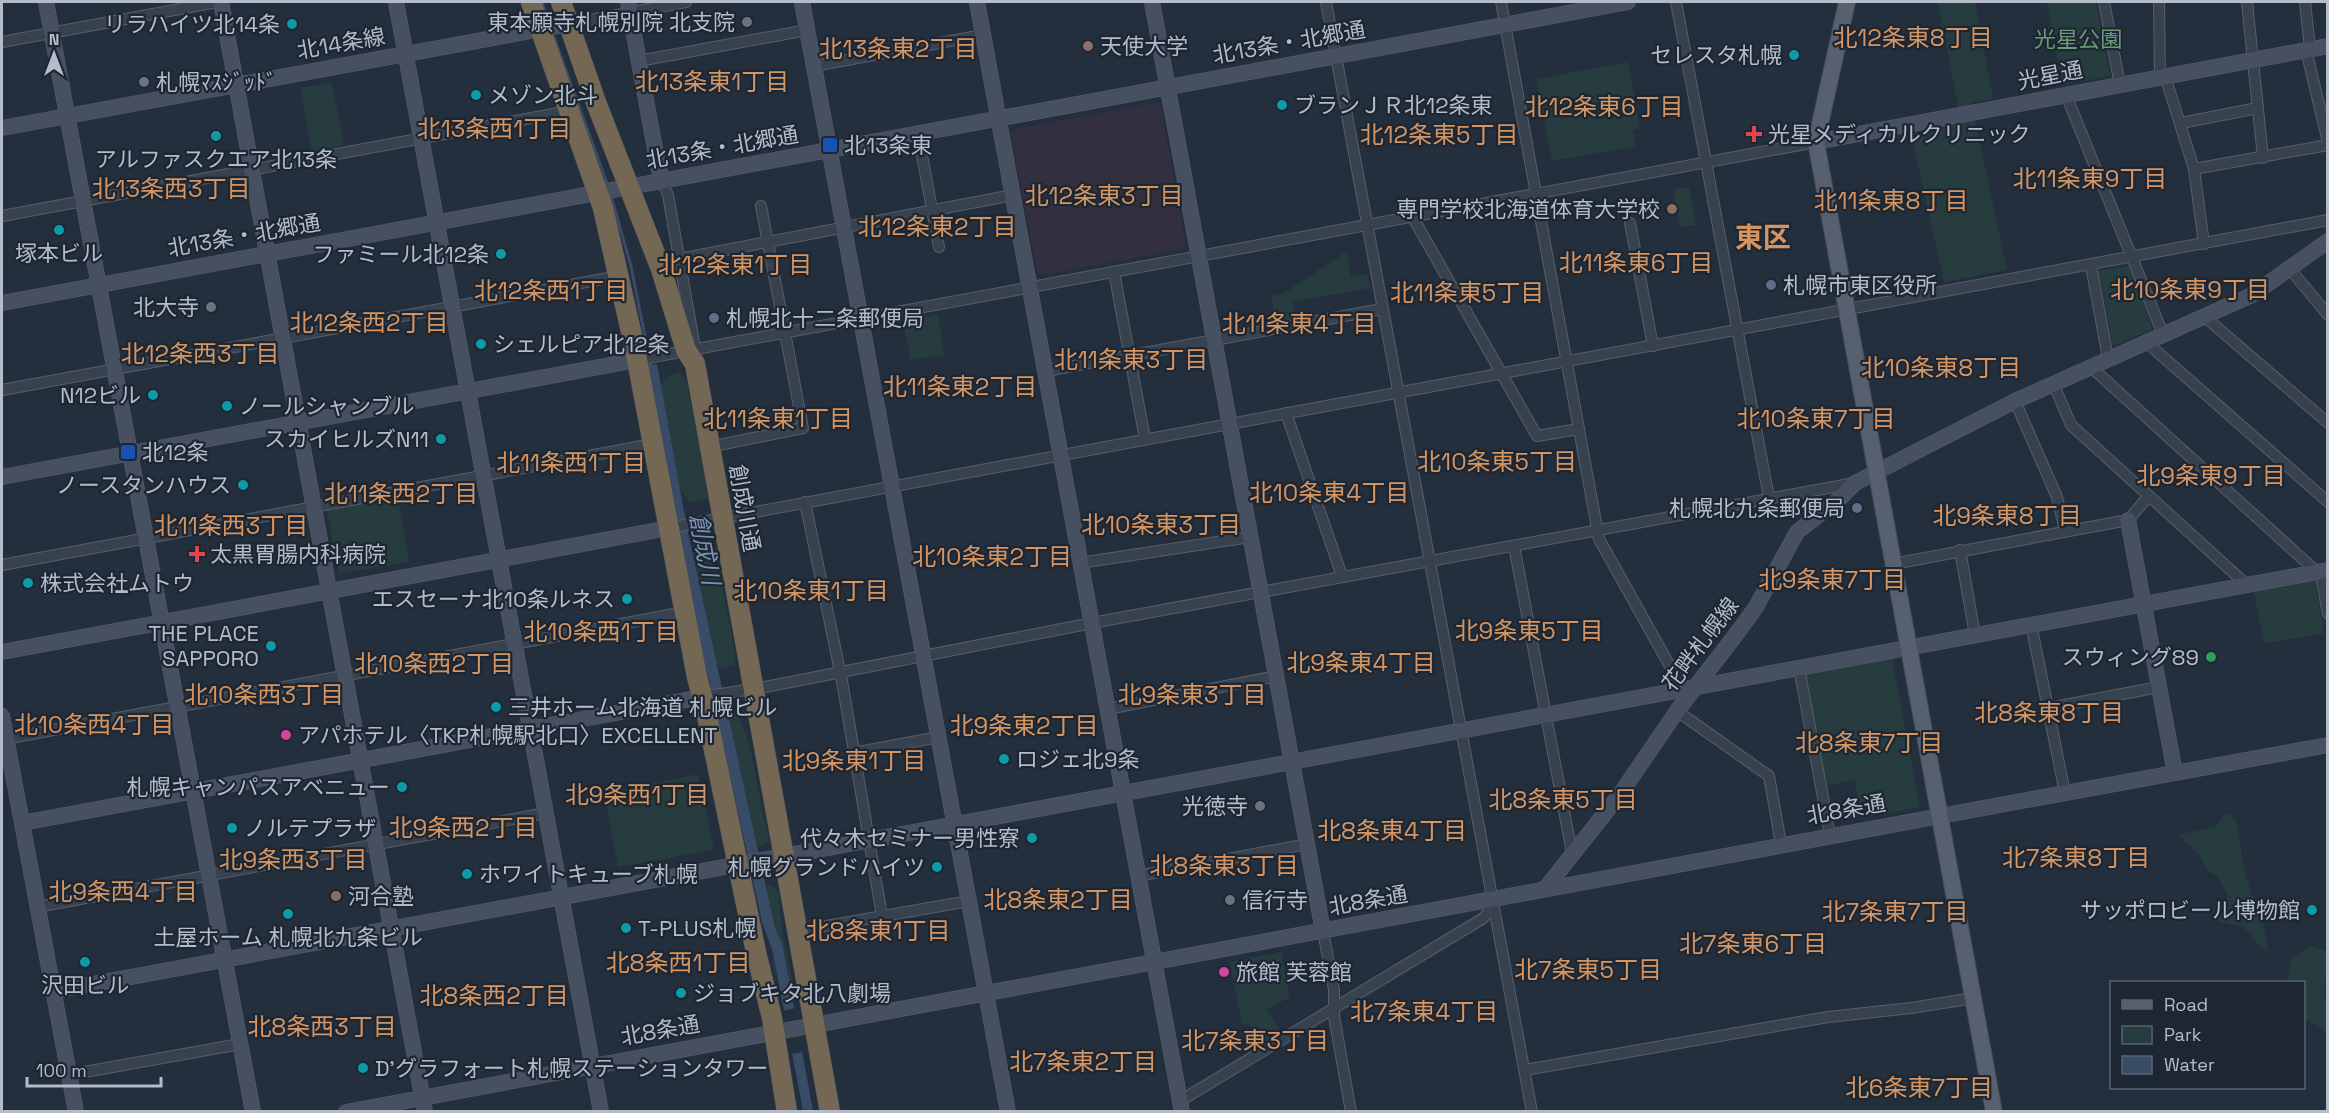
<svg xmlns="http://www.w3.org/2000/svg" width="2329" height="1113" viewBox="0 0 2329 1113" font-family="'Space Grotesk','Noto Sans JP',sans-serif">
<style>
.medical{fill:#32303f}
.green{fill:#263c3f}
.water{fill:#394c67}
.pier{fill:#242f3e}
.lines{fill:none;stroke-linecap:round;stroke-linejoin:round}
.stream{stroke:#394c67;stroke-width:3}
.street-casing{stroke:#565f6c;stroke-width:12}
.secondary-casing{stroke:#565f6c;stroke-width:16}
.primary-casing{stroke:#414a57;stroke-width:18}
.highway-casing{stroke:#434c59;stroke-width:21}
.street{stroke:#38414e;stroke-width:10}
.secondary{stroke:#465061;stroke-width:15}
.primary{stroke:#56606e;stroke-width:16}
.highway{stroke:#746855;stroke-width:20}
.worship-dot{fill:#6b7280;stroke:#1d2633;stroke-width:2}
.culture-dot{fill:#0f9aa8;stroke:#1d2633;stroke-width:2}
.education-dot{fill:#8d6e63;stroke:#1d2633;stroke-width:2}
.health-dot{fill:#e0444e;stroke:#1d2633;stroke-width:2}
.transit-dot{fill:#1a4fb4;stroke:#1d2633;stroke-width:2}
.service-dot{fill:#5c6f8a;stroke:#1d2633;stroke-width:2}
.leisure-dot{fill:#2e9e5b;stroke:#1d2633;stroke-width:2}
.hotel-dot{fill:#d1479c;stroke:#1d2633;stroke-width:2}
.labels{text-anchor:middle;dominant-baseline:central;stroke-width:4.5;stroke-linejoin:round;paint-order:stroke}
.poi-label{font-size:22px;fill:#b4bcc9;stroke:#1d2633;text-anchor:start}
.park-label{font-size:22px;fill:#6b9a76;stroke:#1d2633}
.street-label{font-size:22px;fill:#b4bcc9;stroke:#1d2633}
.neighbourhood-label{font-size:24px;fill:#d59563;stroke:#1d2633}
.water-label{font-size:24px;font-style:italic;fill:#7c92b1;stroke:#1d2633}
.district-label{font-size:28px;font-weight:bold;fill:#d59563;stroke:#1d2633}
</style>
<rect width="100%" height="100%" fill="#242f3e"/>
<path class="medical" d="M 1156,103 L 1161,107 L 1186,244 L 1182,249 L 1042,275 L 1037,272 L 1011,135 L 1015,129 Z"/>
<g class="green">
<path d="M 1938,2 L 1975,2 L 1993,99 L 1971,103 L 2007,270 L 1944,282 L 1911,132 L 1961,122 Z"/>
<path d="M 2047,2 L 2096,2 L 2110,76 L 2062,85 Z"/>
<path d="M 1628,62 L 1640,128 L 1633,130 L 1636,146 L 1552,161 L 1536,79 Z"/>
<path d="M 332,82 L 344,145 L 312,152 L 300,88 Z"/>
<path d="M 1689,187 L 1696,225 L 1680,227 L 1673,189 Z"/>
<path d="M 1346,252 L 1351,276 L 1367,274 L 1370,288 L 1293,302 L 1296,319 L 1276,323 L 1271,296 L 1283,294 Z"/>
<path d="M 2129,266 L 2153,329 L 2113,346 L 2098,271 Z"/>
<path d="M 938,314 L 944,355 L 911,360 L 903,321 Z"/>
<path d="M 680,372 L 687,383 L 709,498 L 690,503 L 677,484 L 660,386 L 667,377 Z"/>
<path d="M 398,497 L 409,562 L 339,574 L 327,510 Z"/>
<path d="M 709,546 C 723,585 731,624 736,665 L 721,668 L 705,649 L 691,553 L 697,547 Z"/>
<path d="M 2315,581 L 2324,633 L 2264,644 L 2254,592 Z"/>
<path d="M 1892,658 L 1920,807 L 1861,818 L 1855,780 L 1825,786 L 1805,674 Z"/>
<path d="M 739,715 L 750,747 L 769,843 L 757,847 L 742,819 L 727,716 Z"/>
<path d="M 698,774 L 714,850 L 618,867 L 605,798 L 617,796 L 616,791 Z"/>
<path d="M 2230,813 L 2238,825 L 2243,865 L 2252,896 L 2260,903 L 2268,952 L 2254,940 L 2243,926 L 2218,922 L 2228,895 L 2217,875 L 2209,872 L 2199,854 L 2178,835 L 2217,826 L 2224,815 Z"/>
<path d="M 771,885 L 779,894 L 782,931 L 794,988 L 787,997 L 773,970 L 772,947 L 762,889 Z"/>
<path d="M 2311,946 L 2327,951 L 2325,997 L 2327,1001 L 2327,1037 L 2321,1027 L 2304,1019 L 2304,982 L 2287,982 L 2292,957 Z"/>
<path d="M 1281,952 L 1290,997 L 1267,1009 L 1281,1033 L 1261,1045 L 1249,1024 L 1242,1025 L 1230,962 Z"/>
</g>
<path class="water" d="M 657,364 L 688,533 L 775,928 L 782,943 L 813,1111 L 803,1111 L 773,952 L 762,922 L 709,679 L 706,672 L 648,366 Z"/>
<path class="pier" d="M 796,1008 L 804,1052 L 791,1054 L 782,1011 Z"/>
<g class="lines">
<g class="stream">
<path d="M 542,2 L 549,23"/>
<path d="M 552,32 L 608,186"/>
<path d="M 611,196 L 631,266 L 651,367"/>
</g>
<g class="street-casing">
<g id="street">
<path d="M 1326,2 L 1532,1112"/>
<path d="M 1501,2 L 1599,539 L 1680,684 L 1691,687"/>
<path d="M 1676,2 L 1769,498"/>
<path d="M 2104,2 L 2120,85"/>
<path d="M 2159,2 L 2160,78"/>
<path d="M 2247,2 L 2263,158"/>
<path d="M 2305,2 L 2310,49"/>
<path d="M 569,24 L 686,2"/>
<path d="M 2,42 L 217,2"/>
<path d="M 2306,50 L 2328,142"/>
<path d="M 639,61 L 807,30"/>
<path d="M 814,66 L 983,35"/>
<path d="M 2165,76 L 2194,169 L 2204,244"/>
<path d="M 2066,95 L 2163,334"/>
<path d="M 2181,123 L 2258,108"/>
<path d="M 918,134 L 939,247"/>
<path d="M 2194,169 L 2328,145"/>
<path d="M 662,181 L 668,195 L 696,354"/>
<path d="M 2,216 L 569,111"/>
<path d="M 1412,216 L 1537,436 L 1579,429"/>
<path d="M 1630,223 L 1653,346"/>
<path d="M 679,259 L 1013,195"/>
<path d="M 2091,266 L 2108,358"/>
<path d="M 2290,269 L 2328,315"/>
<path d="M 1114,272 L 1145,439"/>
<path d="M 2205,317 L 2328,423"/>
<path d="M 2146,342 L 2328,502"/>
<path d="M 637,360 L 1816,142"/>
<path d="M 2091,367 L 2317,572"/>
<path d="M 1046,371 L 1382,309"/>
<path d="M 2053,383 L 2071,425 L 2247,585"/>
<path d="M 2,390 L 619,276"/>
<path d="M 2015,401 L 2057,497 L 2065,530"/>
<path d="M 1286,413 L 1342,576"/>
<path d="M 709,447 L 803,428 L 761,206"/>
<path d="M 805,502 L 842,681 L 882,916"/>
<path d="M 669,528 L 2328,220"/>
<path d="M 1514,546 L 1572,853"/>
<path d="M 1960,550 L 1975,635"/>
<path d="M 1080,563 L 1250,537"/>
<path d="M 1893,564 L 2128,520 L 2148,497"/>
<path d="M 2,565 L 653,444"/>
<path d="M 2320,571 L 2328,614"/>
<path d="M 2031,624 L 2065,793"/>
<path d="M 1799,668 L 1830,835"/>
<path d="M 702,697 L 765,687 L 1092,623 L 1855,483"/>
<path d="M 2049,708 L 2159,687"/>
<path d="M 1108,709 L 1277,676"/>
<path d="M 1677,711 L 1769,776 L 1781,844"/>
<path d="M 5,739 L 685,612"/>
<path d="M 853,753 L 939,737"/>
<path d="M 1138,876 L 1307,844"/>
<path d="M 37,907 L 546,813"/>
<path d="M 798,931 L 969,901"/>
<path d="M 1323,931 L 1334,990 L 1334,1016 L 1351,1112"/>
<path d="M 1525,1070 L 1828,1017 L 1911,1008 L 1974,998"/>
<path d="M 68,1075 L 240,1044"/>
<path d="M 1180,1101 L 1482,919 L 1487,914 L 1491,903"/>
</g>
</g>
<g class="secondary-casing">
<g id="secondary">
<path d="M 46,2 L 253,1112"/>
<path d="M 221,2 L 425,1112"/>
<path d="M 396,2 L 601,1112"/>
<path d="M 628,2 L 658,165 L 662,181"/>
<path d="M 802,2 L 1008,1112"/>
<path d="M 977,2 L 1182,1112"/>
<path d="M 1152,2 L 1323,931"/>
<path d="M 2,128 L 569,24"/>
<path d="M 1816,142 L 2328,46"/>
<path d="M 2,303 L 1628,2"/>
<path d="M 2,477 L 637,360"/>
<path d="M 2128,520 L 2175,773"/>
<path d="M 2,652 L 669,528"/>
<path d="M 2,716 L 76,1112"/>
<path d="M 22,823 L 702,697"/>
<path d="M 1545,889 L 1621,793 L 1677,711 L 1738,632 L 1756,607 L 1797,532 L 1838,500 L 1855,483 L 2015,401 L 2252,295 L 2328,241"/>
<path d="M 55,991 L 2328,570"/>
<path d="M 346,1112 C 1007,990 1667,865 2328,745"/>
</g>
</g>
<g class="primary-casing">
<path id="primary" d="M 1847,2 L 1816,142 L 1994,1112"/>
</g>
<g class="highway-casing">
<g id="highway">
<path d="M 531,2 L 603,208 L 635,349 L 697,677 L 706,711 L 756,952 L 772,1018 L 787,1112"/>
<path d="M 561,2 L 597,105 L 661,269 L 686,350 L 695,364 L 830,1112"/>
</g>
</g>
<use href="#street" class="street"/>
<use href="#secondary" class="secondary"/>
<use href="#primary" class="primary"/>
<use href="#highway" class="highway"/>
</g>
<g class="worship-dot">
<circle cx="747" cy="22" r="6"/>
<circle cx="144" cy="82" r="6"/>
<circle cx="211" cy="307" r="6"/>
<circle cx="1260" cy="806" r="6"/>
<circle cx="1230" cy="900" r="6"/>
</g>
<g class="culture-dot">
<circle cx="292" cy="24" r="6"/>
<circle cx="1794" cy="55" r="6"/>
<circle cx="476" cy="95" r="6"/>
<circle cx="1282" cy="105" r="6"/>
<circle cx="216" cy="136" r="6"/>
<circle cx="59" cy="230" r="6"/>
<circle cx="501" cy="254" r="6"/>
<circle cx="481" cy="344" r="6"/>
<circle cx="153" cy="395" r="6"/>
<circle cx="227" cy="406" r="6"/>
<circle cx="441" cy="439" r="6"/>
<circle cx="243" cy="485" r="6"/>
<circle cx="28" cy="583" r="6"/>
<circle cx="627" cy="599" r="6"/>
<circle cx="271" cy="646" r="6"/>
<circle cx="496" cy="707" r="6"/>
<circle cx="1004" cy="759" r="6"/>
<circle cx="402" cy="787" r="6"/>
<circle cx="232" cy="828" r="6"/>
<circle cx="1032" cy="838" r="6"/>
<circle cx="937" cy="867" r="6"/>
<circle cx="467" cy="874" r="6"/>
<circle cx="2312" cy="910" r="6"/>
<circle cx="288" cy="914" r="6"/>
<circle cx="626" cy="928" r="6"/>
<circle cx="85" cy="962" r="6"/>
<circle cx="681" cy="993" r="6"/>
<circle cx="363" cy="1068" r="6"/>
</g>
<g class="education-dot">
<circle cx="1088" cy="46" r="6"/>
<circle cx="1672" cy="209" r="6"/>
<circle cx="336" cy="896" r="6"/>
</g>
<g class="health-dot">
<path d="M1751 125h6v6h6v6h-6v6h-6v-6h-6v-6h6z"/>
<path d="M194 545h6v6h6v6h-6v6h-6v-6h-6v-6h6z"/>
</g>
<g class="transit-dot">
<rect x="822" y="137" width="16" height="16" rx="3"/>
<rect x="120" y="444" width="16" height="16" rx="3"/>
</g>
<g class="service-dot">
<circle cx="1771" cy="285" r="6"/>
<circle cx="714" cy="318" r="6"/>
<circle cx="1857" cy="508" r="6"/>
</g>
<circle class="leisure-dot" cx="2211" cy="657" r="6"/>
<g class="hotel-dot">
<circle cx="286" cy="735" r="6"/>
<circle cx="1224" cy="972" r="6"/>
</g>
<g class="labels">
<g class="poi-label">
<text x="735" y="22" text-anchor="end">東本願寺札幌別院 北支院</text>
<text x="280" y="24" text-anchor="end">リラハイツ北14条</text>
<text x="1100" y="46">天使大学</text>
<text x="1782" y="55" text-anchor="end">セレスタ札幌</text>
<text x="156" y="82">札幌ﾏｽｼﾞｯﾄﾞ</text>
<text x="488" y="95">メゾン北斗</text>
<text x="1294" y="105">ブランＪＲ北12条東</text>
<text x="1768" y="134">光星メディカルクリニック</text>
<text x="844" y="145">北13条東</text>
<text x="216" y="159" text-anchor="middle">アルファスクエア北13条</text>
<text x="1660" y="209" text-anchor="end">専門学校北海道体育大学校</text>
<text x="59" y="253" text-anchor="middle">塚本ビル</text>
<text x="489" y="254" text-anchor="end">ファミール北12条</text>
<text x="1783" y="285">札幌市東区役所</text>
<text x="199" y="307" text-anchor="end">北大寺</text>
<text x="726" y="318">札幌北十二条郵便局</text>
<text x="493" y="344">シェルピア北12条</text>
<text x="141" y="395" text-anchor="end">N12ビル</text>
<text x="239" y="406">ノールシャンブル</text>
<text x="429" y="439" text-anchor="end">スカイヒルズN11</text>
<text x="142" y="452">北12条</text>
<text x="231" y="485" text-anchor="end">ノースタンハウス</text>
<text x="1845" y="508" text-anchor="end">札幌北九条郵便局</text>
<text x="210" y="554">太黒胃腸内科病院</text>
<text x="40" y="583">株式会社ムトウ</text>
<text x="615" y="599" text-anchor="end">エスセーナ北10条ルネス</text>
<text x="259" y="633" text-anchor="end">THE PLACE<tspan x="259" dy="25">SAPPORO</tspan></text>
<text x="2199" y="657" text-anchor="end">スウィング89</text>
<text x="508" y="707">三井ホーム北海道 札幌ビル</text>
<text x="298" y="735">アパホテル〈TKP札幌駅北口〉EXCELLENT</text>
<text x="1016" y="759">ロジェ北9条</text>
<text x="390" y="787" text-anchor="end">札幌キャンパスアベニュー</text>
<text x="1248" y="806" text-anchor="end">光徳寺</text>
<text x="244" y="828">ノルテプラザ</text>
<text x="1020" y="838" text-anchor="end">代々木セミナー男性寮</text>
<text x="925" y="867" text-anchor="end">札幌グランドハイツ</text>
<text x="479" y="874">ホワイトキューブ札幌</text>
<text x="348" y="896">河合塾</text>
<text x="1242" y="900">信行寺</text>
<text x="2300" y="910" text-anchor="end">サッポロビール博物館</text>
<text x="638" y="928">T-PLUS札幌</text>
<text x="288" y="937" text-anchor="middle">土屋ホーム 札幌北九条ビル</text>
<text x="1236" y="972">旅館 芙蓉館</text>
<text x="85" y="985" text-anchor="middle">沢田ビル</text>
<text x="693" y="993">ジョブキタ北八劇場</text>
<text x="375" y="1068">D'グラフォート札幌ステーションタワー</text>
</g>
<g class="park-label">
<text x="2078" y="39">光星公園</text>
</g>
<g class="street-label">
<text transform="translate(1289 42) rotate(-10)">北13条・北郷通</text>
<text transform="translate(341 43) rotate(-10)">北14条線</text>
<text transform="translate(2050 75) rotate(-11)">光星通</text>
<text transform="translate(722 147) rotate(-10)">北13条・北郷通</text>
<text transform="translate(244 235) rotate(-10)">北13条・北郷通</text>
<text transform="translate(745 508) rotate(80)">創成川通</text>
<text transform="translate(1700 644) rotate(-53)">花畔札幌線</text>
<text transform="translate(1846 809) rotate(-10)">北8条通</text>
<text transform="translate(1368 900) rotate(-10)">北8条通</text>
<text transform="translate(660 1030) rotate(-10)">北8条通</text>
</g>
<g class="neighbourhood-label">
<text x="1913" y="37">北12条東8丁目</text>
<text x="898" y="48">北13条東2丁目</text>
<text x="712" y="81">北13条東1丁目</text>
<text x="1604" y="106">北12条東6丁目</text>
<text x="494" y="128">北13条西1丁目</text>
<text x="1439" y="134">北12条東5丁目</text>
<text x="2090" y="178">北11条東9丁目</text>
<text x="171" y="188">北13条西3丁目</text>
<text x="1104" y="195">北12条東3丁目</text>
<text x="1891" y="200">北11条東8丁目</text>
<text x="937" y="226">北12条東2丁目</text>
<text x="1636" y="262">北11条東6丁目</text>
<text x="735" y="264">北12条東1丁目</text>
<text x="2190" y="289">北10条東9丁目</text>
<text x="551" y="290">北12条西1丁目</text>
<text x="1467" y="292">北11条東5丁目</text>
<text x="369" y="322">北12条西2丁目</text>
<text x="1299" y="323">北11条東4丁目</text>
<text x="200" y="353">北12条西3丁目</text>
<text x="1131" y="359">北11条東3丁目</text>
<text x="1941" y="367">北10条東8丁目</text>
<text x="960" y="386">北11条東2丁目</text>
<text x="778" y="418">北11条東1丁目</text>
<text x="1816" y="418">北10条東7丁目</text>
<text x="1497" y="461">北10条東5丁目</text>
<text x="571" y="462">北11条西1丁目</text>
<text x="2211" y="475">北9条東9丁目</text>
<text x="1329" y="492">北10条東4丁目</text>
<text x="401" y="493">北11条西2丁目</text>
<text x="2007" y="515">北9条東8丁目</text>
<text x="1161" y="524">北10条東3丁目</text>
<text x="231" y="525">北11条西3丁目</text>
<text x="992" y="556">北10条東2丁目</text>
<text x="1832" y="579">北9条東7丁目</text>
<text x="811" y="590">北10条東1丁目</text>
<text x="1529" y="630">北9条東5丁目</text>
<text x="601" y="631">北10条西1丁目</text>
<text x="1361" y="662">北9条東4丁目</text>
<text x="434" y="663">北10条西2丁目</text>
<text x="264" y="694">北10条西3丁目</text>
<text x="1192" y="694">北9条東3丁目</text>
<text x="2049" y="712">北8条東8丁目</text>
<text x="94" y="724">北10条西4丁目</text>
<text x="1024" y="725">北9条東2丁目</text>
<text x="1869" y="742">北8条東7丁目</text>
<text x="854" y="760">北9条東1丁目</text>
<text x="637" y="794">北9条西1丁目</text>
<text x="1563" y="799">北8条東5丁目</text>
<text x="463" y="827">北9条西2丁目</text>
<text x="1392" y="830">北8条東4丁目</text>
<text x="2076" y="857">北7条東8丁目</text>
<text x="293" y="859">北9条西3丁目</text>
<text x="1224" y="865">北8条東3丁目</text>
<text x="123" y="891">北9条西4丁目</text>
<text x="1058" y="899">北8条東2丁目</text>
<text x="1895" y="911">北7条東7丁目</text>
<text x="878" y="930">北8条東1丁目</text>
<text x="1753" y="943">北7条東6丁目</text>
<text x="678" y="962">北8条西1丁目</text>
<text x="1588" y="969">北7条東5丁目</text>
<text x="494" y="995">北8条西2丁目</text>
<text x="1424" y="1011">北7条東4丁目</text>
<text x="322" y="1026">北8条西3丁目</text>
<text x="1255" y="1040">北7条東3丁目</text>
<text x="1083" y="1061">北7条東2丁目</text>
<text x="1919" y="1087">北6条東7丁目</text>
</g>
<g class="water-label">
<text transform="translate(705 549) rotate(79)">創成川</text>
</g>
<g class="district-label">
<text x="1763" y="237">東区</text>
</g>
</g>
<rect width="2329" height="1113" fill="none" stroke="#b4bcc9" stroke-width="6"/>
<rect x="2110" y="981" width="195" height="108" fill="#1d2633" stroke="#59626f" stroke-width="1.5"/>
<rect x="2122" y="1000" width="30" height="9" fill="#56606e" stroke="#59626f" stroke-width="1.5"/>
<text x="2164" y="1011" font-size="18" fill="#b4bcc9">Road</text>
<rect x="2122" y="1026" width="30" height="18" fill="#263c3f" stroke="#59626f" stroke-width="1.5"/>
<text x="2164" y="1041" font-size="18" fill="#b4bcc9">Park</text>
<rect x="2122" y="1056" width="30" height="18" fill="#394c67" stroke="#59626f" stroke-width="1.5"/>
<text x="2164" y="1071" font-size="18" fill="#b4bcc9">Water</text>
<g transform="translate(54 54)" stroke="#1d2633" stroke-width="4.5" paint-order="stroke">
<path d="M0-4.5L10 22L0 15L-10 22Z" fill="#b4bcc9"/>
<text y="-9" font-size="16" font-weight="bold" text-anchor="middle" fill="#b4bcc9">N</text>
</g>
<path d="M27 1077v9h134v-9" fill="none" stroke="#b4bcc9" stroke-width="3"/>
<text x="36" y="1077" font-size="18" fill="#b4bcc9" stroke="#1d2633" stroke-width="4.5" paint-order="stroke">100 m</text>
</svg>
